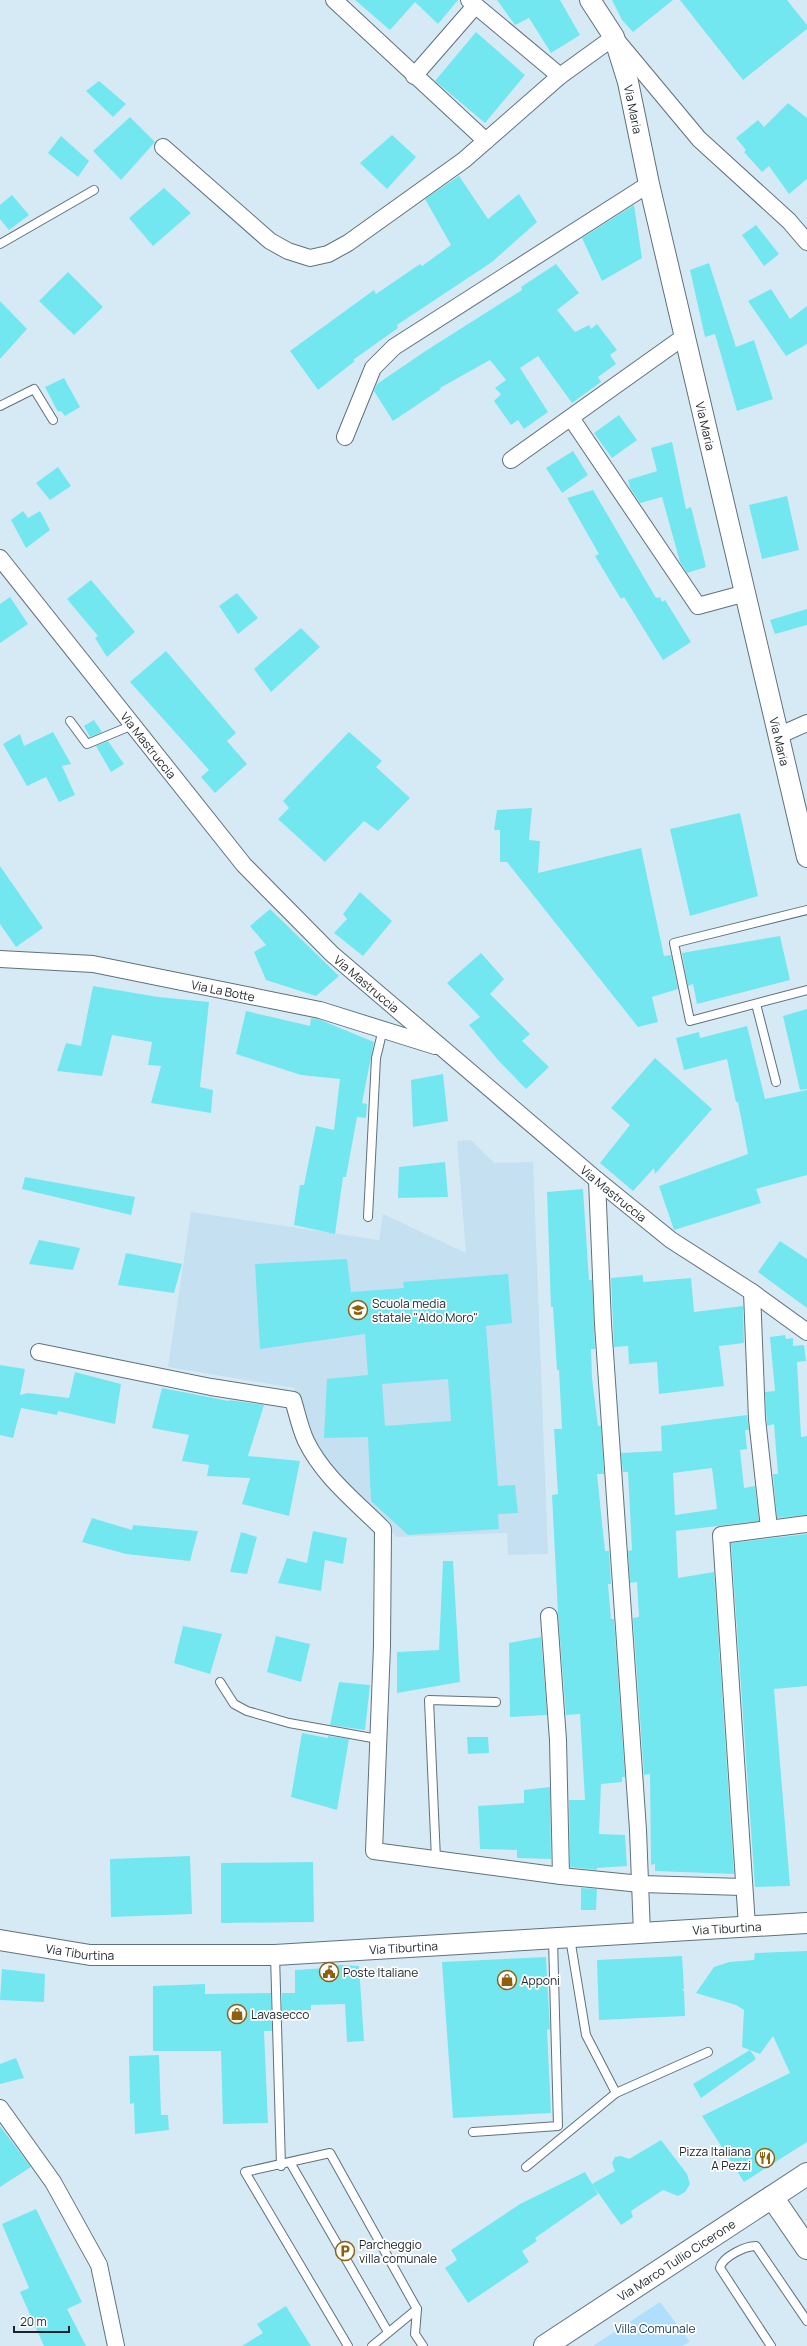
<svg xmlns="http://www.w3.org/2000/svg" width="807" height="2346" viewBox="0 0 807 2346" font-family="Manrope,sans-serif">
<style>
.built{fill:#c5e0f1}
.green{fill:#afdffc}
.building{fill:#73e7f0;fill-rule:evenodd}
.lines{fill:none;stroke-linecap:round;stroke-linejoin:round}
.service-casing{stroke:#5f717c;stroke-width:10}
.minor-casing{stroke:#5f717c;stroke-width:18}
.tertiary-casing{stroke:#5f717c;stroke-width:22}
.secondary-casing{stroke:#5f717c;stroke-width:24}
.service{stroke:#fff;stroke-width:8}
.minor{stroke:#fff;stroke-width:16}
.tertiary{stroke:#fff;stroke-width:20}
.secondary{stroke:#fff;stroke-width:22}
.labels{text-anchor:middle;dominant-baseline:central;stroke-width:3.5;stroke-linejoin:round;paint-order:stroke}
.street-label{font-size:12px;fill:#1d2429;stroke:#fff}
.poi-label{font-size:12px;fill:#1d2429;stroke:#fff;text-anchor:start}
.park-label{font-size:12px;fill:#1f4357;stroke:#fff}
</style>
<rect width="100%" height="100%" fill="#d6eaf6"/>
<path class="built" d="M 471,1140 L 494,1163 L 533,1162 L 548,1554 L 508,1555 L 507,1533 L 396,1537 L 347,1489 L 324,1459 L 309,1433 L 294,1388 L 168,1367 L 191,1212 L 379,1240 L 383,1214 L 466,1253 L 457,1141 Z"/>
<path class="green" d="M 660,2302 L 690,2342 L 682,2346 L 593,2346 Z"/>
<g class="building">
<path d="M 355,0 L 458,0 L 438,24 L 415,2 L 390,30 Z"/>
<path d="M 497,0 L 560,0 L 580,35 L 551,53 L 529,18 L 515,25 Z"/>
<path d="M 612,0 L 673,0 L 633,32 L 622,20 Z"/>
<path d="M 680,0 L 787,0 L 807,25 L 807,29 L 743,80 Z"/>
<path d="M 476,32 L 525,75 L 485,123 L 435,81 Z"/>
<path d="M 99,81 L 126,104 L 113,117 L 86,91 Z"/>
<path d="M 788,103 L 807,118 L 807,179 L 789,194 L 769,166 L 762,172 L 744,152 L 746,150 L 736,138 L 758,120 L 764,127 Z"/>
<path d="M 130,117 L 155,142 L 121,180 L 93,151 Z"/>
<path d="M 392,135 L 416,157 L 387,189 L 360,163 Z"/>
<path d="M 61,136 L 89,161 L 78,177 L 48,153 Z"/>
<path d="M 459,176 L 488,219 L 519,194 L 537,222 L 492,262 L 397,325 L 398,328 L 353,360 L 355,361 L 318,390 L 290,351 L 374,290 L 376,294 L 420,264 L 422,266 L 451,245 L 425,199 Z"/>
<path d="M 164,188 L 191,213 L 153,246 L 129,218 Z"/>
<path d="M 12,195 L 29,215 L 9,230 L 0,219 L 0,205 Z"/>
<path d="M 634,205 L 642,258 L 602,281 L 582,238 Z"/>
<path d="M 756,225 L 779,254 L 764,266 L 742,235 Z"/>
<path d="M 709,263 L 736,347 L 754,340 L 773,399 L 737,411 L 715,334 L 705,337 L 690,270 Z"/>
<path d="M 556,264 L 579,293 L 557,310 L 575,332 L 589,325 L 591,329 L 597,324 L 617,350 L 610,355 L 616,364 L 598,377 L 601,382 L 572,403 L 538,356 L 520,368 L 548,412 L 524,429 L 518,420 L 511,425 L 494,401 L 501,394 L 495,388 L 506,380 L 490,360 L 440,388 L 441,389 L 393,421 L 374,391 L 377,384 L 427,350 L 522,290 L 521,287 Z"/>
<path d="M 68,272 L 103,307 L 74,335 L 39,301 Z"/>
<path d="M 771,289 L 790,319 L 807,306 L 807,344 L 786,356 L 748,301 Z"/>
<path d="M 0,301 L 27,329 L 0,359 Z"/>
<path d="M 64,378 L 80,407 L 65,416 L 61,411 L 58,412 L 45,387 Z"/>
<path d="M 619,415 L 637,440 L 612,458 L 594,433 Z"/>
<path d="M 672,442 L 686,509 L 691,507 L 706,567 L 687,573 L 680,562 L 662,497 L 640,503 L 630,488 L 628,480 L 657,471 L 651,448 Z"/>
<path d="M 573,451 L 588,475 L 562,493 L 546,468 Z"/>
<path d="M 58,467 L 71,486 L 50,500 L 36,483 Z"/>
<path d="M 593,490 L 656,598 L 660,597 L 662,602 L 665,600 L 691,642 L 663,660 L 624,597 L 621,599 L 595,556 L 599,554 L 567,498 Z"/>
<path d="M 787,496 L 799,550 L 762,559 L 749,505 Z"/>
<path d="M 23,511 L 28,518 L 40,511 L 50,530 L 26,548 L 11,520 Z"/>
<path d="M 91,580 L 135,632 L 107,657 L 95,638 L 98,636 L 67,599 Z"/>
<path d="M 237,593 L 258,618 L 238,634 L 219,606 Z"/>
<path d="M 10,597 L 28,624 L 0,643 L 0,604 Z"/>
<path d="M 807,609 L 807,625 L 775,634 L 770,620 Z"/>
<path d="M 301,628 L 320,647 L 271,692 L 254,669 Z"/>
<path d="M 166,651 L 236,733 L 227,741 L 247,764 L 215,793 L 201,777 L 209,770 L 130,682 Z"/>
<path d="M 94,720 L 102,732 L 90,737 L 84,726 Z"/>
<path d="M 53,732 L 71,764 L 62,766 L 75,795 L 59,802 L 46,777 L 27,786 L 3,744 L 20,734 L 24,746 Z"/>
<path d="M 349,732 L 382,761 L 376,767 L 410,798 L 378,831 L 364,821 L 325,862 L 278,819 L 289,808 L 283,801 Z"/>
<path d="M 108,741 L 124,764 L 111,772 L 96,746 Z"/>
<path d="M 532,808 L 529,840 L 540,841 L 538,873 L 641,848 L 664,956 L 671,955 L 678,989 L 652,997 L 658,1022 L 638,1027 L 507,862 L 500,862 L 500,830 L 494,830 L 497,810 Z"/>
<path d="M 740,813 L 758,896 L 690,916 L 670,829 Z"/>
<path d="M 0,866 L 43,928 L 16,947 L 0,924 Z"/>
<path d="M 360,892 L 392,921 L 363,956 L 334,933 L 347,919 L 343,914 Z"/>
<path d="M 270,909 L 339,976 L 316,996 L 266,980 L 254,952 L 266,945 L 250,926 Z"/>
<path d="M 780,936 L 790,980 L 697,1004 L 693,984 L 688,986 L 682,953 Z"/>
<path d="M 481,953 L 504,979 L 490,994 L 530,1034 L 522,1041 L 549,1067 L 526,1089 L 498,1060 L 469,1025 L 480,1017 L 447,983 Z"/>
<path d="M 93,986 L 158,997 L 209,1002 L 200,1087 L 213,1090 L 211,1113 L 151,1103 L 161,1066 L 148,1065 L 152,1042 L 112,1035 L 102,1076 L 57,1071 L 66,1043 L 81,1046 Z"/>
<path d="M 807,1009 L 807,1089 L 800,1090 L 783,1016 Z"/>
<path d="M 246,1011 L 310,1026 L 311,1018 L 318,1019 L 374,1042 L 362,1103 L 367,1104 L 366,1118 L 357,1117 L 346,1177 L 343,1177 L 335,1234 L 294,1225 L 300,1185 L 304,1185 L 316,1126 L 334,1130 L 340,1079 L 301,1075 L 236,1054 Z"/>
<path d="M 747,1026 L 765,1099 L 807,1090 L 807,1175 L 756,1189 L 761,1203 L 674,1230 L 659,1186 L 748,1154 L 738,1102 L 736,1102 L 727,1059 L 684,1070 L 676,1038 L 699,1032 L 700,1038 Z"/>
<path d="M 655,1058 L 712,1109 L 655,1174 L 654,1168 L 633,1191 L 600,1163 L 630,1125 L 611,1108 Z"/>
<path d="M 443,1074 L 448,1121 L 413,1127 L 411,1080 Z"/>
<path d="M 445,1162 L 448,1197 L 398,1198 L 399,1167 Z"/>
<path d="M 25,1177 L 135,1197 L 131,1215 L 22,1189 Z"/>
<path d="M 583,1189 L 589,1280 L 592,1280 L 595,1349 L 591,1349 L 592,1378 L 598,1426 L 601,1426 L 604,1474 L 597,1474 L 605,1551 L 609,1551 L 611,1584 L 608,1584 L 611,1619 L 614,1619 L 625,1777 L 622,1777 L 622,1782 L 601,1784 L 599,1834 L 625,1835 L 627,1866 L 597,1868 L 597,1870 L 570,1867 L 569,1800 L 585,1800 L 580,1714 L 566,1715 L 558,1613 L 552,1495 L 558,1494 L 554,1429 L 562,1429 L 559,1370 L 557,1370 L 553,1307 L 551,1307 L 547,1192 Z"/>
<path d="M 39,1240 L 80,1248 L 73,1270 L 29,1264 Z"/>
<path d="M 780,1241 L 807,1259 L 807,1308 L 758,1272 Z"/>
<path d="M 126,1253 L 182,1264 L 174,1293 L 118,1285 Z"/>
<path d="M 347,1259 L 351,1292 L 404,1288 L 403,1282 L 508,1274 L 512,1323 L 486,1326 L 498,1486 L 515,1485 L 518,1513 L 498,1514 L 499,1529 L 408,1535 L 371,1501 L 368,1437 L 324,1438 L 327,1379 L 368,1375 L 365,1334 L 260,1349 L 255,1264 ZM 448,1379 L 451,1421 L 385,1426 L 382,1384 Z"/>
<path d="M 643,1275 L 643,1282 L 691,1278 L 694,1312 L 743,1306 L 744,1343 L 719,1346 L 724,1386 L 659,1394 L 657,1362 L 629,1364 L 628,1346 L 614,1347 L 611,1278 Z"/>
<path d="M 785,1335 L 786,1339 L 793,1338 L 793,1346 L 804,1345 L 806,1361 L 797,1362 L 801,1437 L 807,1436 L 807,1515 L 777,1518 L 773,1474 L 778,1474 L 774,1424 L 767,1426 L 765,1392 L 775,1391 L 770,1337 Z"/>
<path d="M 0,1365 L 25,1369 L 20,1395 L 28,1393 L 69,1398 L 75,1372 L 121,1384 L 115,1424 L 58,1411 L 57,1415 L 21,1408 L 13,1438 L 0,1435 Z"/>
<path d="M 162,1388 L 229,1401 L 229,1400 L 264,1405 L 248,1456 L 300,1461 L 289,1516 L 242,1504 L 250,1478 L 207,1476 L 209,1465 L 182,1461 L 189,1435 L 152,1428 Z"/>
<path d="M 747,1415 L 749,1430 L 745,1430 L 747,1449 L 740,1450 L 744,1488 L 755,1486 L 759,1521 L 676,1531 L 678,1578 L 714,1572 L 734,1874 L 655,1871 L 655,1864 L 651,1865 L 650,1774 L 644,1775 L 633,1618 L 639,1617 L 637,1582 L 630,1583 L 628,1551 L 632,1550 L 628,1472 L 623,1472 L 621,1453 L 662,1451 L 661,1426 ZM 712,1468 L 717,1509 L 675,1515 L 673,1473 Z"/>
<path d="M 92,1518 L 132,1530 L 133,1525 L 198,1531 L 190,1561 L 126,1554 L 82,1542 Z"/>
<path d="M 313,1531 L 347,1538 L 343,1564 L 325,1560 L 321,1591 L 278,1583 L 287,1558 L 307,1563 Z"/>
<path d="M 241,1532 L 257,1537 L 247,1574 L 230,1572 Z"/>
<path d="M 807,1534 L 807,1686 L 774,1689 L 790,1886 L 755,1887 L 731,1543 Z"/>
<path d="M 443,1561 L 453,1561 L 460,1682 L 397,1693 L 397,1652 L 439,1650 Z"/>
<path d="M 183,1626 L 222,1634 L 210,1674 L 174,1663 Z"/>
<path d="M 276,1636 L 310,1644 L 301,1682 L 267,1672 Z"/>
<path d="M 541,1637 L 547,1715 L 510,1717 L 509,1643 Z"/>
<path d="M 339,1682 L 370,1685 L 365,1730 L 330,1725 Z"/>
<path d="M 302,1733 L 328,1738 L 328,1736 L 349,1739 L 337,1810 L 291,1797 Z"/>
<path d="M 467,1737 L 488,1737 L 489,1753 L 468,1754 Z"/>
<path d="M 550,1787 L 551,1859 L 517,1858 L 517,1850 L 480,1849 L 478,1806 L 524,1803 L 524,1790 Z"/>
<path d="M 190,1856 L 192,1914 L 111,1917 L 110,1859 Z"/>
<path d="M 313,1862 L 314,1922 L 221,1923 L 221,1863 Z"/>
<path d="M 581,1888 L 597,1889 L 596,1910 L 581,1910 Z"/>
<path d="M 807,1951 L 807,2142 L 744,2182 L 702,2116 L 790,2073 L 773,2036 L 760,2054 L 742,2047 L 744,2010 L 736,2005 L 696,1993 L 714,1967 L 729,1962 L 754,1960 L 755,1953 Z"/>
<path d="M 682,1956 L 684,1989 L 682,1989 L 684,1991 L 685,2016 L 599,2020 L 597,1960 Z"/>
<path d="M 546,1957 L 550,2029 L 547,2030 L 551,2113 L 453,2118 L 442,1962 Z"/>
<path d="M 325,1964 L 359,1966 L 364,2041 L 347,2042 L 345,2004 L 311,2005 L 311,2010 L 282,2011 L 282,1993 L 295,1993 L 295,1970 L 325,1968 Z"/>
<path d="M 2,1969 L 45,1974 L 44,2002 L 0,2000 Z"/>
<path d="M 205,1984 L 205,1994 L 271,1993 L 272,2031 L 264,2031 L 268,2123 L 223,2124 L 221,2051 L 153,2051 L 153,1986 Z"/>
<path d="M 750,2050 L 756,2059 L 701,2098 L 693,2084 Z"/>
<path d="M 159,2055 L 161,2115 L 168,2115 L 169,2130 L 135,2134 L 134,2103 L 130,2104 L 129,2056 Z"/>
<path d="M 16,2058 L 24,2078 L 0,2084 L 0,2064 Z"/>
<path d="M 0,2126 L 31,2167 L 0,2187 Z"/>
<path d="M 661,2140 L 687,2174 L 690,2184 L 685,2192 L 678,2196 L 663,2190 L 631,2211 L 633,2217 L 621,2225 L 592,2184 L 615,2171 L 612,2163 L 615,2157 L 621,2156 L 629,2159 Z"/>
<path d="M 585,2172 L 598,2194 L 535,2238 L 537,2241 L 522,2251 L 529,2262 L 468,2303 L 445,2268 L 457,2260 L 451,2250 L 520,2204 Z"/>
<path d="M 36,2209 L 82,2302 L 67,2309 L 86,2346 L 44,2346 L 20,2292 L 29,2288 L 2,2224 Z"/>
<path d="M 286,2306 L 311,2346 L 242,2346 L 263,2333 L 257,2324 Z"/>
</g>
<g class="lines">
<g class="service-casing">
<g id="service">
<path d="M 0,244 L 94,190"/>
<path d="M 0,406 L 34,389 L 53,420"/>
<path d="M 70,721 L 87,744 L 133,725"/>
<path d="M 807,910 L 674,943 L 690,1021 L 807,990"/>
<path d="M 756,1004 L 776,1082"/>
<path d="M 368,1217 L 376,1058 L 383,1029"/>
<path d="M 220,1682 L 234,1704 L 247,1711 L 289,1723 L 378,1739"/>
<path d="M 436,1859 L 429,1700 L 496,1702"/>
<path d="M 570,1938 L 586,2035 L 616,2093 L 708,2052"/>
<path d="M 275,1955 L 281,2166"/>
<path d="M 473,2132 L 558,2126 L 553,1939"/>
<path d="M 291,2164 L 388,2332"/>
<path d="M 526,2167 L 616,2093"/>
<path d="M 417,2309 L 415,2334 L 423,2346"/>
<path d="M 348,2346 L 245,2172 L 330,2153 L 417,2309 L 372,2346"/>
<path d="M 771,2346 L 720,2268 C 722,2257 745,2246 756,2246 L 807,2321"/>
</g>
</g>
<g class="minor-casing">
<g id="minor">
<path d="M 334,0 L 486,141"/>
<path d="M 469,0 L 560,76"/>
<path d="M 414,76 L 475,6"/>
<path d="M 163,147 L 270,241 L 288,251 L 310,258 L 328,254 L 348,243 L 464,160 L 560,76 L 614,37 L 699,139 L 789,221 L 807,242"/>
<path d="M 571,418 L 698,606 L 746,593"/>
<path d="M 345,437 L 373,368 L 394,347 L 649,184"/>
<path d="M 511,460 L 685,336"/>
<path id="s1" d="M 0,558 L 244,865 L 332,954 L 597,1180 L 671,1240 L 752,1292 L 807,1332"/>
<path d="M 780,735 L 807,723"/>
<path id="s2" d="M 0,959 L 93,964 L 320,1010 L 435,1046"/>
<path d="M 597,1180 L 603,1324 L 638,1830 L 642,1934"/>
<path d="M 752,1292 L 757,1419 L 769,1528"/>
<path d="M 39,1352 L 211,1387 L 293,1400 C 297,1413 300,1428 306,1441 C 323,1476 355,1501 383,1529 L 382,1646 L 374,1851 L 561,1876 L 641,1884 L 743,1887"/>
<path d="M 549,1616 L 558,1740 L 561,1876"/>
<path d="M 747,1926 L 721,1535 L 807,1524"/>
<path d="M 0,2108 L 53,2182 L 99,2265 L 116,2346"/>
</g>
</g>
<g class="tertiary-casing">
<g id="tertiary">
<path id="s3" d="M 590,0 L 614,37 L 628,82 L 649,184 L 807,857"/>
<path id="s4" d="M 0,1940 L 90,1955 L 275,1955 L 807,1923"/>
</g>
</g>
<g class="secondary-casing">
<g id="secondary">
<path d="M 772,2197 L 807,2248"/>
<path id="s5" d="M 545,2346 L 807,2174"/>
</g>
</g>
<use href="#service" class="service"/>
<use href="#minor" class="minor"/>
<use href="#tertiary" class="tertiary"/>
<use href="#secondary" class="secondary"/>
</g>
<defs>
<g id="school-ring" transform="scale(1)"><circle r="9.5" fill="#fff" stroke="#905f0d" stroke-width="1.5"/><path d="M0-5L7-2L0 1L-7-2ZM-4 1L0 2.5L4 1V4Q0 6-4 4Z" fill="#905f0d"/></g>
<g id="civic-ring" transform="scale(1)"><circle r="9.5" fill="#fff" stroke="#905f0d" stroke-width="1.5"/><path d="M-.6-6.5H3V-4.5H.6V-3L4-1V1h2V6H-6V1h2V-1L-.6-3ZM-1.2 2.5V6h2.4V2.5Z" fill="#905f0d"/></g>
<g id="shop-ring" transform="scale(1)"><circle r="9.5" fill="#fff" stroke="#905f0d" stroke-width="1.5"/><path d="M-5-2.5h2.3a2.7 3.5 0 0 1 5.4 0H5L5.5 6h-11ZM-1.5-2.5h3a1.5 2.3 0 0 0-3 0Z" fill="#905f0d"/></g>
<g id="restaurant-ring" transform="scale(1)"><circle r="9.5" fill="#fff" stroke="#905f0d" stroke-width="1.5"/><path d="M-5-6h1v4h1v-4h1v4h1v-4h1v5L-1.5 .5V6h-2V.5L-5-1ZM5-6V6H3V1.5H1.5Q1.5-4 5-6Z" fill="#905f0d"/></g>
<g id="parking-ring" transform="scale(1)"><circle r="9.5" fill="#fff" stroke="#905f0d" stroke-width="1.5"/><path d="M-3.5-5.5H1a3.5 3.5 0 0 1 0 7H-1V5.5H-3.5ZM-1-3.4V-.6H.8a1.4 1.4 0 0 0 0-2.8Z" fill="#905f0d"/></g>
</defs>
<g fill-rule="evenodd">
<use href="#school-ring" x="358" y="1310"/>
<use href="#civic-ring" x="329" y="1972"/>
<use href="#shop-ring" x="507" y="1980"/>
<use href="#shop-ring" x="237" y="2014"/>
<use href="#restaurant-ring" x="765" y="2158"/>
<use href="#parking-ring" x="345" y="2251"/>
</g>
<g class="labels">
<g class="street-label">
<text stroke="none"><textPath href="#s3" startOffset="119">Via Maria</textPath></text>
<text stroke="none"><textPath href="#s3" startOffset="444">Via Maria</textPath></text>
<text stroke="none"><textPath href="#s3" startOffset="768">Via Maria</textPath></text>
<text stroke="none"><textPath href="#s1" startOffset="239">Via Mastruccia</textPath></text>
<text stroke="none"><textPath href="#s1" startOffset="563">Via Mastruccia</textPath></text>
<text stroke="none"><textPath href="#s2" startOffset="226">Via La Botte</textPath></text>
<text stroke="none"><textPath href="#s1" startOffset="887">Via Mastruccia</textPath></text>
<text stroke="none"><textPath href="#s4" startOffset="729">Via Tiburtina</textPath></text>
<text stroke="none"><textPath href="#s4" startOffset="405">Via Tiburtina</textPath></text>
<text stroke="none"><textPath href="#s4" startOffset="81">Via Tiburtina</textPath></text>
<text stroke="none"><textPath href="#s5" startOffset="157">Via Marco Tullio Cicerone</textPath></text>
</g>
<g class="poi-label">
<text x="372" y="1303">Scuola media<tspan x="372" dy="14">statale "Aldo Moro"</tspan></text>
<text x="343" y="1972">Poste Italiane</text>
<text x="521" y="1980">Apponi</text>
<text x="251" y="2014">Lavasecco</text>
<text x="751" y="2151" text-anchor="end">Pizza Italiana<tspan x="751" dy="14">A Pezzi</tspan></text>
<text x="359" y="2244">Parcheggio<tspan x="359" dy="14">villa comunale</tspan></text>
</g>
<g class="park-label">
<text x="655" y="2328">Villa Comunale</text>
</g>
</g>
<path d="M14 2326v6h55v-6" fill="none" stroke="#1d2429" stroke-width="2"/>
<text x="20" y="2326" font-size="12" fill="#1d2429" stroke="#ffffff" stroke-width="3" paint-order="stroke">20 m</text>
</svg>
